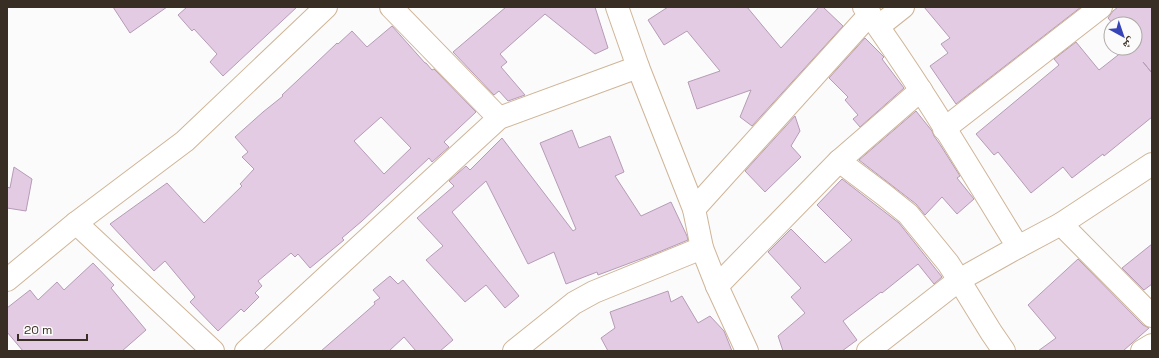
<svg xmlns="http://www.w3.org/2000/svg" width="1159" height="358" viewBox="0 0 1159 358" font-family="'Space Grotesk','Noto Naskh Arabic',sans-serif">
<style>
.building{fill:#e3cce3;stroke:#b69bb6;fill-rule:evenodd}
.lines{fill:none;stroke-linecap:round;stroke-linejoin:round}
.minor-casing{stroke:#cfb598;stroke-width:24}
.minor{stroke:#fff;stroke-width:22}
</style>
<rect width="100%" height="100%" fill="#fbfbfb"/>
<g class="building">
<path d="M 113,7 L 167,7 L 130,33 Z"/>
<path d="M 187,7 L 297,7 L 223,76 L 210,62 L 217,54 L 194,29 L 192,31 L 178,15 Z"/>
<path d="M 506,7 L 595,7 L 608,48 L 595,54 L 545,14 L 500,54 L 507,62 L 501,67 L 525,95 L 508,101 L 499,91 L 494,95 L 453,52 Z"/>
<path d="M 668,7 L 747,7 L 781,48 L 819,7 L 823,7 L 843,26 L 752,126 L 740,117 L 751,90 L 697,109 L 688,82 L 720,71 L 687,31 L 664,45 L 648,20 Z"/>
<path d="M 924,7 L 1081,7 L 956,104 L 930,66 L 948,53 L 941,44 L 950,38 Z"/>
<path d="M 1118,7 L 1152,7 L 1152,73 L 1143,62 L 1152,73 L 1152,117 L 1104,156 L 1103,154 L 1072,178 L 1063,167 L 1031,193 L 998,152 L 994,155 L 976,134 L 1059,65 L 1054,59 L 1076,42 L 1099,70 L 1127,48 L 1135,48 L 1135,24 L 1113,24 L 1108,18 L 1113,11 Z"/>
<path d="M 392,26 L 425,63 L 426,63 L 432,70 L 434,69 L 476,112 L 444,142 L 449,147 L 432,162 L 429,158 L 362,221 L 342,238 L 344,240 L 310,268 L 298,254 L 295,257 L 291,253 L 258,281 L 262,286 L 255,293 L 259,297 L 244,312 L 241,309 L 218,331 L 190,302 L 195,297 L 165,261 L 154,271 L 110,224 L 167,183 L 204,223 L 242,186 L 240,184 L 254,169 L 242,157 L 248,152 L 235,137 L 263,112 L 283,96 L 282,95 L 314,65 L 337,43 L 338,44 L 352,31 L 367,47 ZM 381,117 L 411,148 L 384,174 L 354,141 Z"/>
<path d="M 865,38 L 884,57 L 882,59 L 904,88 L 860,127 L 853,119 L 858,115 L 845,100 L 848,97 L 829,78 Z"/>
<path d="M 916,111 L 932,131 L 934,136 L 941,146 L 960,176 L 957,178 L 974,199 L 957,214 L 942,197 L 925,215 L 916,204 L 859,160 Z"/>
<path d="M 795,116 L 800,131 L 791,146 L 801,157 L 765,192 L 745,171 Z"/>
<path d="M 572,130 L 579,148 L 610,136 L 624,172 L 615,176 L 641,216 L 671,202 L 687,236 L 688,240 L 654,254 L 598,275 L 597,272 L 566,284 L 554,252 L 528,264 L 486,181 L 452,212 L 519,296 L 505,308 L 486,285 L 465,302 L 426,260 L 443,246 L 417,218 L 454,186 L 449,181 L 466,166 L 470,170 L 502,138 L 573,231 L 576,229 L 540,143 Z"/>
<path d="M 14,167 L 32,179 L 26,211 L 7,208 L 7,187 L 10,188 Z"/>
<path d="M 842,179 L 899,223 L 942,277 L 934,284 L 918,264 L 882,293 L 881,292 L 843,321 L 857,340 L 842,351 L 783,351 L 778,336 L 805,313 L 791,297 L 801,288 L 768,252 L 791,229 L 825,263 L 852,240 L 817,205 Z"/>
<path d="M 1152,244 L 1152,284 L 1144,290 L 1122,268 Z"/>
<path d="M 1078,259 L 1143,325 L 1149,328 L 1123,351 L 1038,351 L 1056,338 L 1028,305 Z"/>
<path d="M 93,263 L 114,285 L 111,288 L 146,330 L 122,351 L 23,351 L 7,332 L 7,308 L 30,290 L 38,300 L 57,282 L 64,290 Z"/>
<path d="M 390,276 L 398,284 L 403,280 L 453,340 L 440,351 L 416,351 L 404,337 L 389,351 L 321,351 L 375,304 L 374,302 L 380,298 L 373,290 Z"/>
<path d="M 668,291 L 671,302 L 682,296 L 698,323 L 710,316 L 724,331 L 732,351 L 608,351 L 601,338 L 615,328 L 610,312 Z"/>
</g>
<g class="lines">
<g class="minor-casing">
<g id="minor">
<path d="M 391,7 L 499,118"/>
<path d="M 617,7 L 638,67 L 694,209 L 702,248 L 717,286 L 747,351"/>
<path d="M 864,7 C 920,84 968,166 1018,247 L 959,280 L 868,351"/>
<path d="M 879,26 L 903,7"/>
<path d="M 944,129 L 1101,7"/>
<path d="M 839,161 L 883,194 L 908,214 L 948,263 L 959,280 L 991,332 L 1004,351"/>
<path d="M 694,209 L 870,14"/>
<path d="M 76,223 L 213,351"/>
<path d="M 1061,224 L 1152,164"/>
<path d="M 1018,247 L 1061,224 L 1152,316"/>
<path d="M 7,280 L 76,223 L 185,141 L 326,7"/>
<path d="M 717,286 L 839,161 L 921,90"/>
<path d="M 246,351 L 499,118 L 638,67"/>
<path d="M 514,351 L 574,303 L 594,292 L 702,248"/>
<path d="M 1142,351 L 1152,345"/>
</g>
</g>
<use href="#minor" class="minor"/>
</g>
<rect width="1159" height="358" fill="none" stroke="#392e23" stroke-width="16"/>
<g transform="translate(1123 36) rotate(140)"><circle r="19" fill="#fbfbfb" stroke="#ada9a5"/>
<path d="M0-3L7 15L0 10L-7 15Z" fill="#3744b7"/>
<text y="-6" font-size="11" font-weight="bold" text-anchor="middle" fill="#392e23">ش</text>
</g>
<path d="M18 334v6h69v-6" fill="none" stroke="#392e23" stroke-width="2"/>
<text x="24" y="334" font-size="12" fill="#392e23" stroke="#fbfbfb" stroke-width="3" paint-order="stroke">20 m</text>
</svg>
